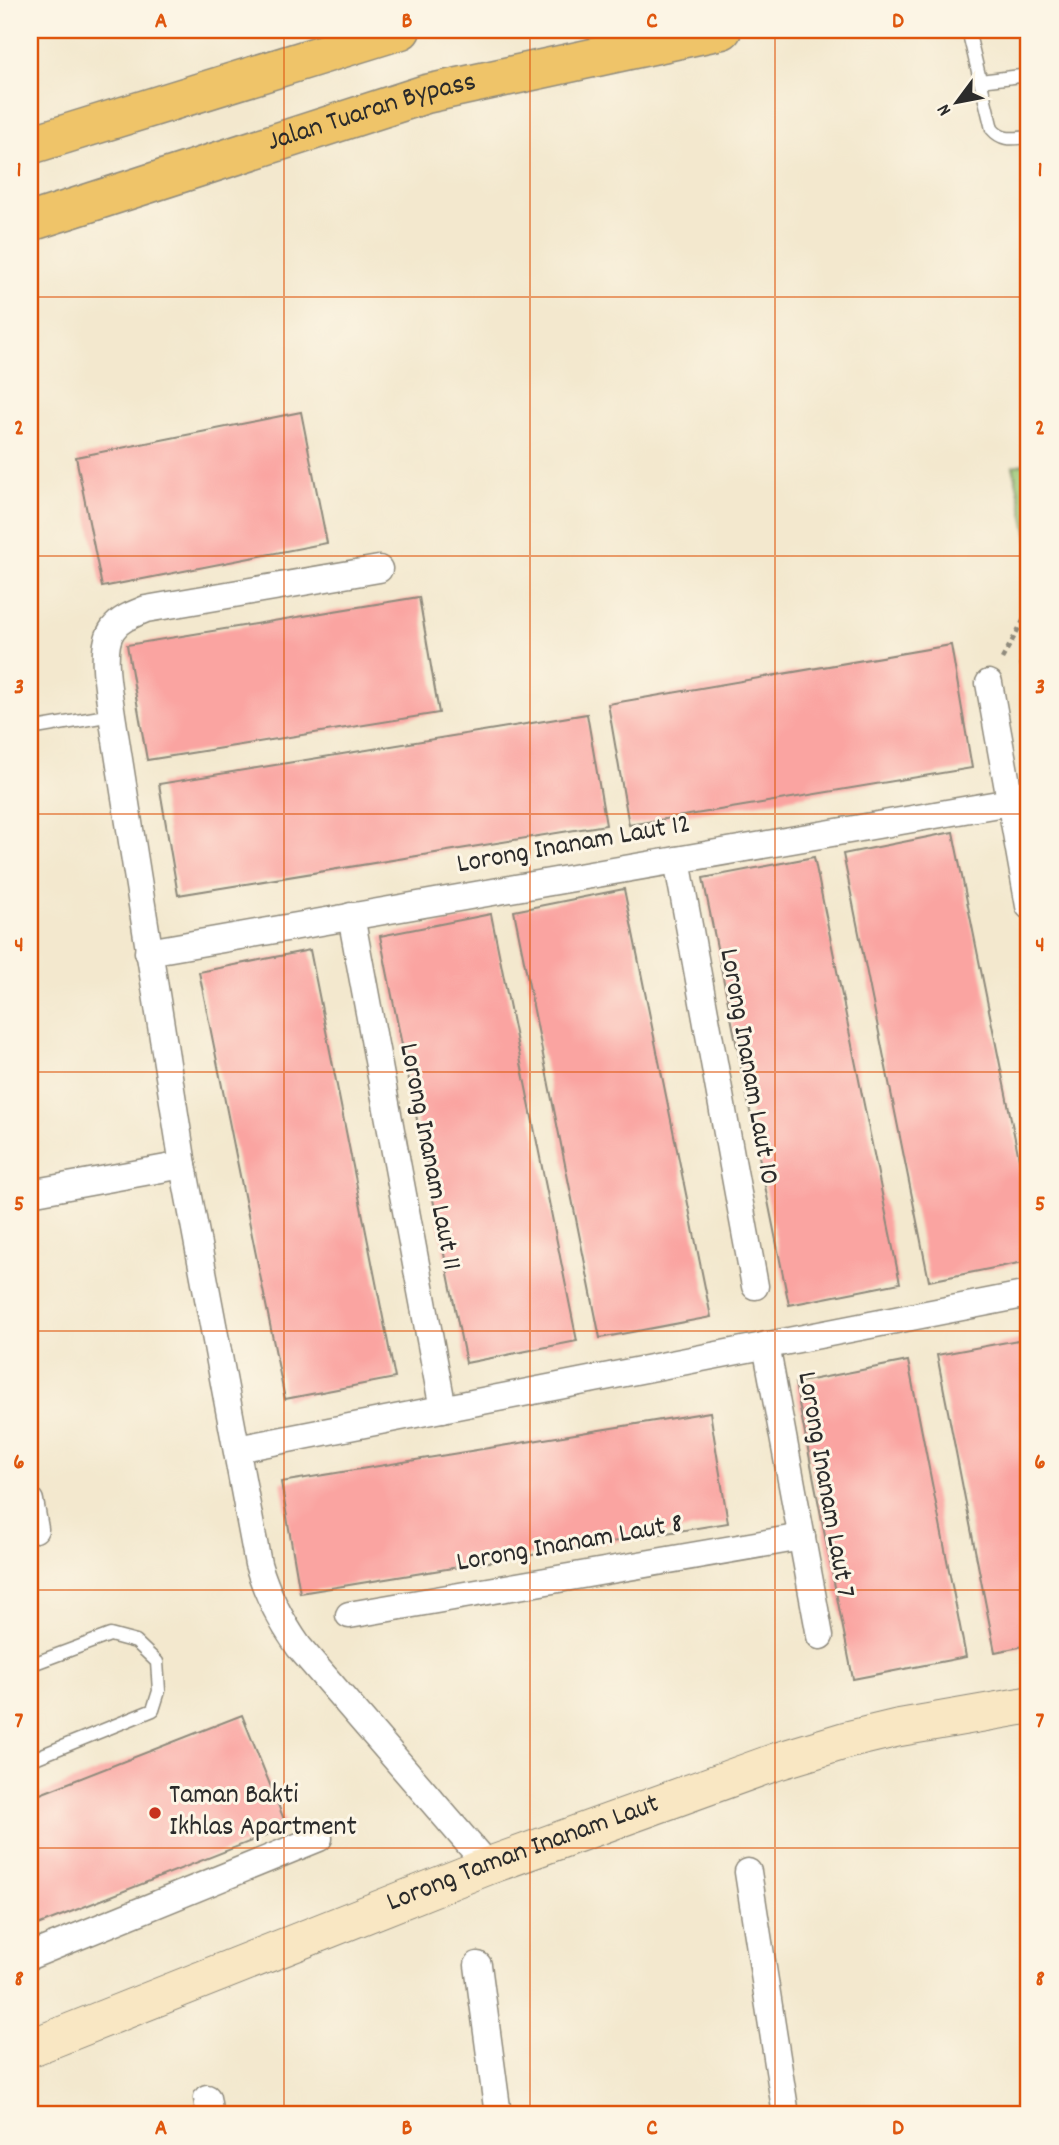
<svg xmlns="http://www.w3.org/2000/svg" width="1059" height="2145" viewBox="0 0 1059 2145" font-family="Dekko,sans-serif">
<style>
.green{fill:#99c674;stroke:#627850;stroke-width:2}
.building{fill:#faa4a1}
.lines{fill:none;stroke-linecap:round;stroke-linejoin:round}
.lane-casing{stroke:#8f8a7c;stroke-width:15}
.street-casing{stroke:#8f8a7c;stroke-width:29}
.secondary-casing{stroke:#8f8a7c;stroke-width:39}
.highway-casing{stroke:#8f8a7c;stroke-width:41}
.path{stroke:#8f8a7c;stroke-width:4.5;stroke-dasharray:5 5;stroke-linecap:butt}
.lane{stroke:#fff;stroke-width:12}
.street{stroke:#fff;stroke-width:26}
.secondary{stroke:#f9e7c3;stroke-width:37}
.highway{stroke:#efc469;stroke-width:38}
.grid{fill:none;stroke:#df570e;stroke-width:2;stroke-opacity:0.55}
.poi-dot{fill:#c8321e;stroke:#fcf5e5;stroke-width:2.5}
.labels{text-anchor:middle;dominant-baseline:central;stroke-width:6;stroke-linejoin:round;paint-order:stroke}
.street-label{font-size:28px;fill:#2b2b2b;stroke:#fcf5e5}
.poi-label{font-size:28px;fill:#2b2b2b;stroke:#fcf5e5;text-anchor:start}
.neatline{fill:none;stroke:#df570e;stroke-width:2.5}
.grid-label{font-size:23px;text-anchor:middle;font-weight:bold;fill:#df570e}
</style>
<rect width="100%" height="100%" fill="#fcf5e5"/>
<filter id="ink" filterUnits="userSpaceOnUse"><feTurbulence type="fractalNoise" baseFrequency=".0143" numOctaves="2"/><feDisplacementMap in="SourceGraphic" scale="14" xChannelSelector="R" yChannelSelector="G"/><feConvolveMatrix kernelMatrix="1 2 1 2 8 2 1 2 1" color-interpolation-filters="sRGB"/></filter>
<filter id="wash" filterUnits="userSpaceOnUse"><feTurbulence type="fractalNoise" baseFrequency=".00686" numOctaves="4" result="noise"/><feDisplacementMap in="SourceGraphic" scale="28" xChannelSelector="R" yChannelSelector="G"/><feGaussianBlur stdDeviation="1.57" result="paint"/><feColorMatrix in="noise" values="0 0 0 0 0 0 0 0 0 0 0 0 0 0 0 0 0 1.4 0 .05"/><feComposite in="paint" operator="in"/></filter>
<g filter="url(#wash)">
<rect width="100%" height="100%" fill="#f3e8ce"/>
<path class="green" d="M 1029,463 L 1029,541 L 1013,466 Z"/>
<g id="blocks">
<g class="building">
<path d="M 301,412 L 327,543 L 102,587 L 76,457 Z"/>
<path d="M 419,597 L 439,713 L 147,760 L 127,645 Z"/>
<path d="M 951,645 L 972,768 L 629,825 L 608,704 Z"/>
<path d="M 1029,661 L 1029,708 L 1028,708 L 1020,662 Z"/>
<path d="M 587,714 L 606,825 L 178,895 L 159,784 Z"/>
<path d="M 953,832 L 1029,1208 L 1029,1261 L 929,1281 L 843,854 Z"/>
<path d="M 814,857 L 900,1283 L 789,1305 L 703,878 Z"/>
<path d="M 624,889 L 711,1317 L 600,1338 L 514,911 Z"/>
<path d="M 491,914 L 577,1341 L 466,1363 L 380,936 Z"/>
<path d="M 310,950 L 395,1378 L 285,1399 L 199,972 Z"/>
<path d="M 1029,1338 L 1029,1645 L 995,1652 L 937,1355 Z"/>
<path d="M 908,1361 L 966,1657 L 853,1679 L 795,1383 Z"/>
<path d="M 710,1412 L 728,1523 L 300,1593 L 281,1482 Z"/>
<path d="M 242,1715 L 287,1827 L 30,1928 L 30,1798 Z"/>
</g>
</g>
</g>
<g filter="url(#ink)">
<use href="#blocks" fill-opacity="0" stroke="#8f8a7c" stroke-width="2"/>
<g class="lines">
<g class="lane-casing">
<g id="lane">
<path d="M 968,30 L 992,129 C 1003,142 1014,138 1029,137"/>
<path d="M 980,81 L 1029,75"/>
<path d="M 30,729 L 112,715"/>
<path d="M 30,1665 L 110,1635 L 136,1642 L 157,1662 L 159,1691 L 153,1710 L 30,1760"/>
</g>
</g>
<g class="street-casing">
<g id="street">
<path d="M 379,569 L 146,609 C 134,614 121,618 113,629 C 99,647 109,693 112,715 L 183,1165 L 258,1564 C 267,1595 280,1620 299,1647 L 488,1866"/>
<path d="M 989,683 L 1029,906"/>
<path d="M 677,860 L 755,1286"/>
<path d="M 351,916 L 443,1409"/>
<path d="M 148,952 L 1010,802"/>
<path d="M 30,1193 L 183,1165"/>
<path d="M 766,1345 L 820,1636"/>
<path d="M 237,1449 L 1029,1294"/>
<path d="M 30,1501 L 35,1529"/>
<path d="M 349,1615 L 802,1537"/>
<path d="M 748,1872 L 786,2115"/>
<path d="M 30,1956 L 319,1838"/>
<path d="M 478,1965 L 498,2115"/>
<path d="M 207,2098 L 210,2115"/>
</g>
</g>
<g class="secondary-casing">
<g id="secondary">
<path id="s1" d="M 30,2048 L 488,1866 L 778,1761 L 847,1740 L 897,1728 L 1029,1705"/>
</g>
</g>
<g class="highway-casing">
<g id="highway">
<path d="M 30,145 L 401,30"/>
<path id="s2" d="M 30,222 L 426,94 L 722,30"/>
</g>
</g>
<path class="path" d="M 1002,659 L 1029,610"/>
<use href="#lane" class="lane"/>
<use href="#street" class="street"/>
<use href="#secondary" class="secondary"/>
<use href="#highway" class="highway"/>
</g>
</g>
<path class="grid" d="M 284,30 L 284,2115M 530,30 L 530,2115M 775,30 L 775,2115M 30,297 L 1029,297M 30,556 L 1029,556M 30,814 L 1029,814M 30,1072 L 1029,1072M 30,1331 L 1029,1331M 30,1590 L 1029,1590M 30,1848 L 1029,1848"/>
<circle class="poi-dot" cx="155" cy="1813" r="7"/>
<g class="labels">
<g class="street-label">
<text stroke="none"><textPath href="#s2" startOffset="359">Jalan Tuaran Bypass</textPath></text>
<text transform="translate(574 846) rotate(-10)">Lorong Inanam Laut 12</text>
<text transform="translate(747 1067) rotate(80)">Lorong Inanam Laut 10</text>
<text transform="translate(428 1157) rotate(79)">Lorong Inanam Laut 11</text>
<text transform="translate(824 1485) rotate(80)">Lorong Inanam Laut 7</text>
<text transform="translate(570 1545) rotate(-10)">Lorong Inanam Laut 8</text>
<text stroke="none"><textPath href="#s1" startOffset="530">Lorong Taman Inanam Laut</textPath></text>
</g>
<g class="poi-label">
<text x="169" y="1797">Taman Bakti<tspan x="169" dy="32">Ikhlas Apartment</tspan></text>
</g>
</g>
<rect width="1059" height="2145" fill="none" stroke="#fcf5e5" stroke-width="77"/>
<g transform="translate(957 102) rotate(238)" stroke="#fcf5e5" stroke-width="5" paint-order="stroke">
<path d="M0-5L12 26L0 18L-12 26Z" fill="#2b2b2b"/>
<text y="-10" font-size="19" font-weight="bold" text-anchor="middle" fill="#2b2b2b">N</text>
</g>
<rect x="38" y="38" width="982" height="2068" class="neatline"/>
<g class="grid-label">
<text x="161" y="27">A</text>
<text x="407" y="27">B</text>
<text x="652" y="27">C</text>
<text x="898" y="27">D</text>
<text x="19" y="176">1</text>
<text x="1040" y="176">1</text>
<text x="19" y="434">2</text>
<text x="1040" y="434">2</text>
<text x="19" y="693">3</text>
<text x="1040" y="693">3</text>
<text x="19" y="951">4</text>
<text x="1040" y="951">4</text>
<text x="19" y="1210">5</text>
<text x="1040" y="1210">5</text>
<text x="19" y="1468">6</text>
<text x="1040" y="1468">6</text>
<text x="19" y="1727">7</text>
<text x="1040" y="1727">7</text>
<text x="19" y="1985">8</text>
<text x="1040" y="1985">8</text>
<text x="161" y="2134">A</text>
<text x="407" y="2134">B</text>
<text x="652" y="2134">C</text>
<text x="898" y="2134">D</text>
</g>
</svg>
